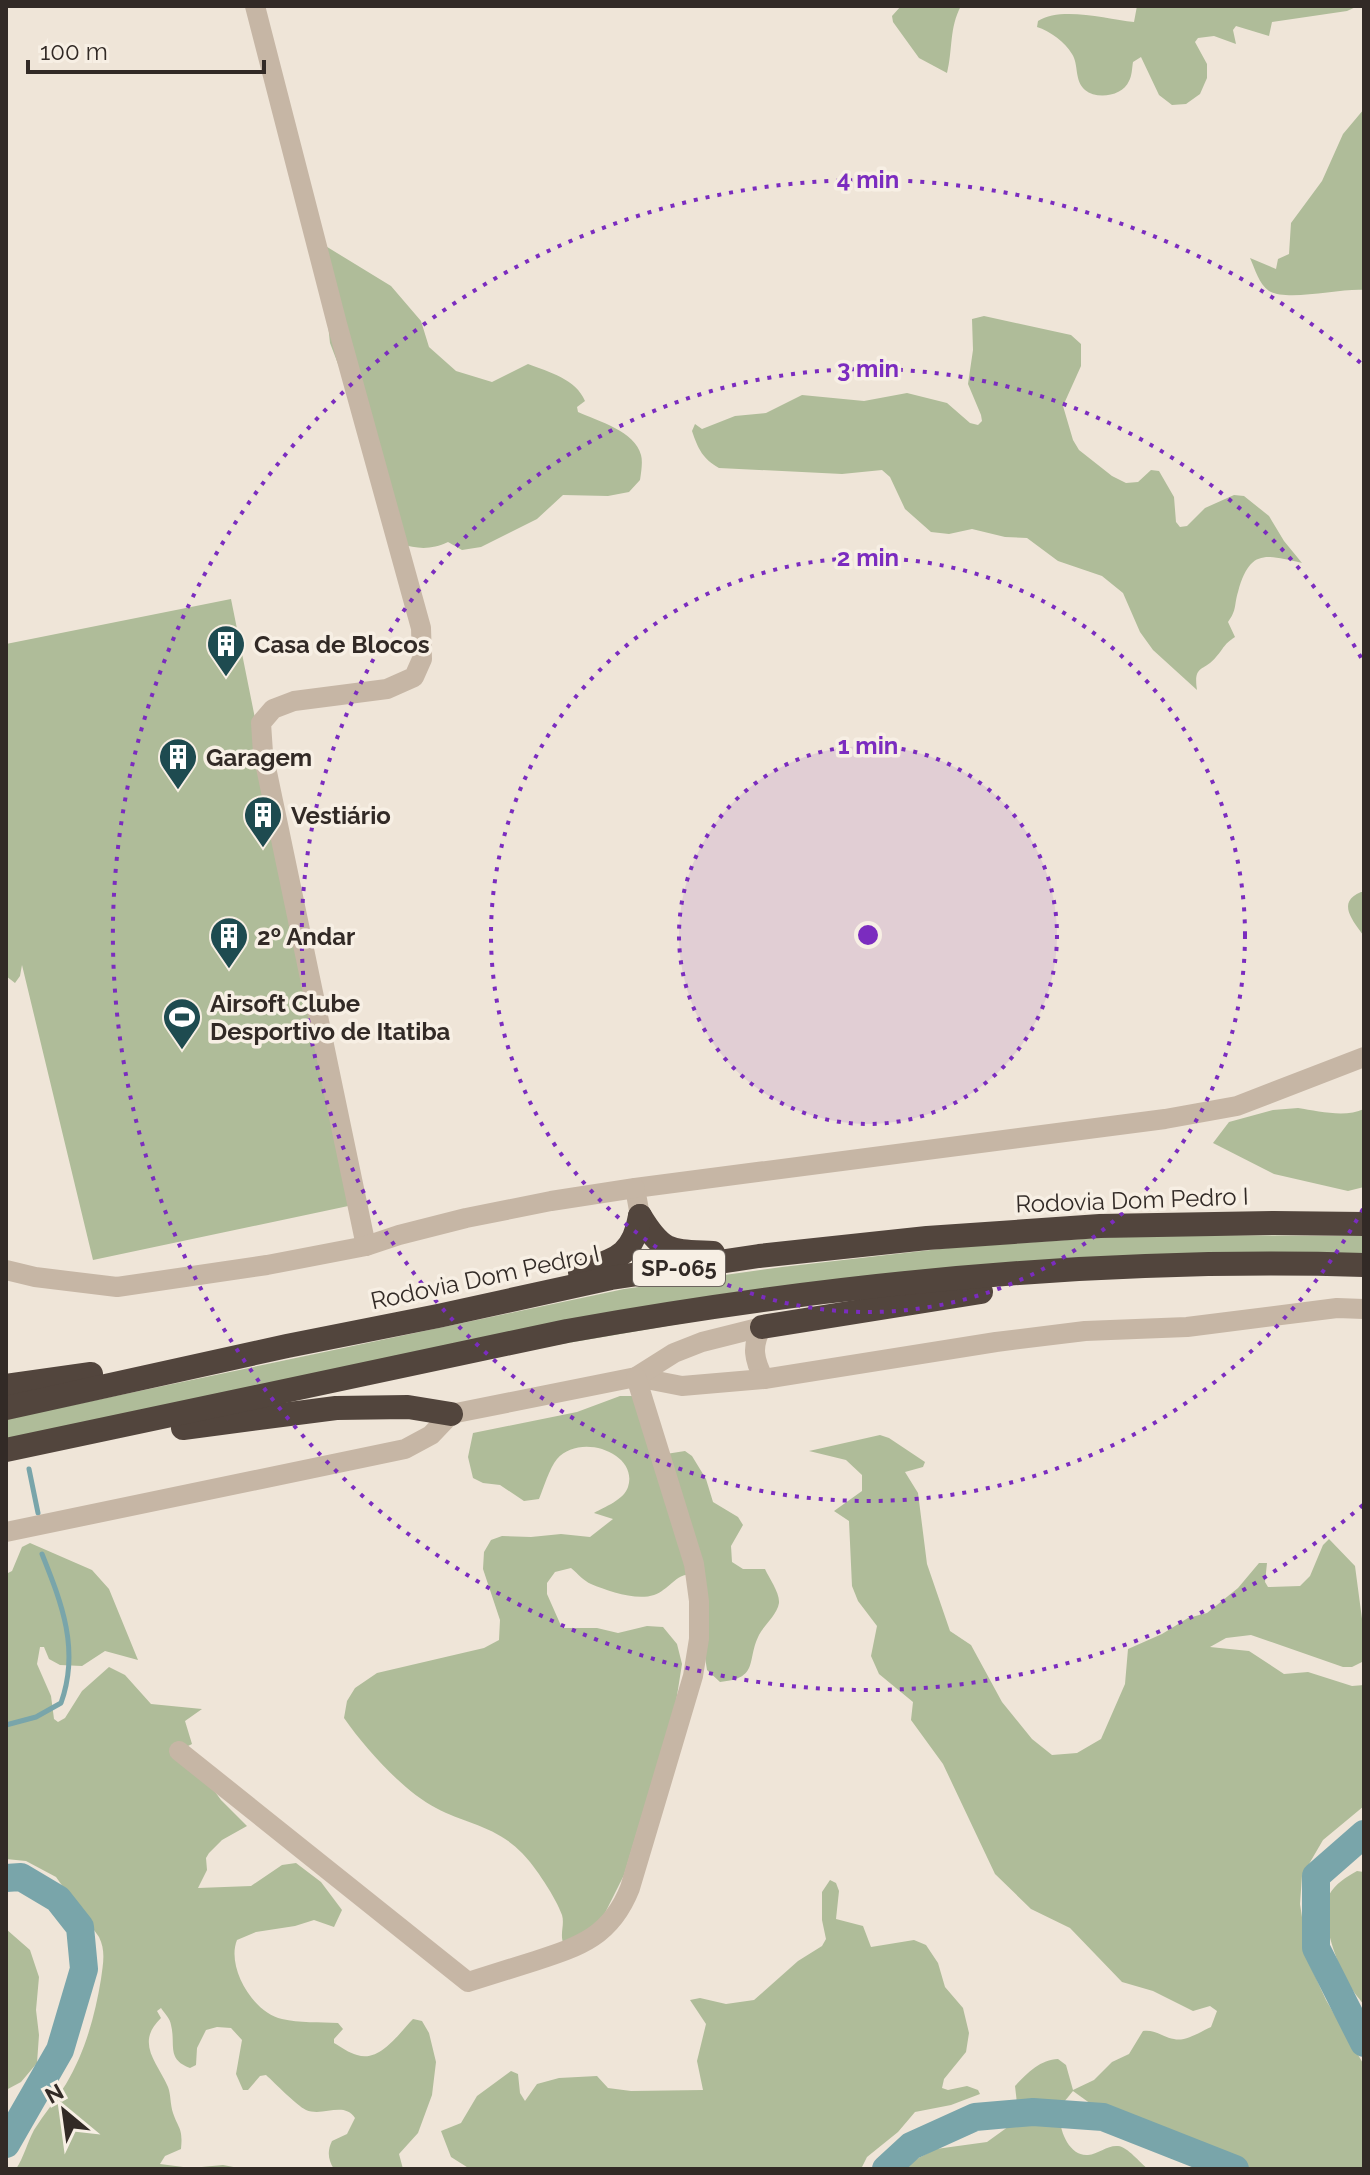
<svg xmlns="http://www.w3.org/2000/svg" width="1370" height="2175" viewBox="0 0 1370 2175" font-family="Raleway,sans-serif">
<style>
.green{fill:#afbc99}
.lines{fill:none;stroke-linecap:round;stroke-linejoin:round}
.stream{stroke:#79a5aa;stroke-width:5}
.river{stroke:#79a5aa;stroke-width:28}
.minor{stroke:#c6b6a5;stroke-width:20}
.highway{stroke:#52453d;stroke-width:24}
.ring{fill:none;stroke:#7b2cbf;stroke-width:4;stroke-dasharray:4 8}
.labels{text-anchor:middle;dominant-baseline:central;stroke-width:7;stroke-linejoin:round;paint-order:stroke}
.shield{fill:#f7efe4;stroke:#6d655f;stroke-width:2}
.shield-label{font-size:22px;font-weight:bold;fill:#322a26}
.poi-label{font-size:24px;font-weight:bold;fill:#322a26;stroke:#f7efe4;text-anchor:start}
.street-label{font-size:24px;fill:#322a26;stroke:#f7efe4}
.centre{fill:#7b2cbf;stroke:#f7efe4;stroke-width:4}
.ring-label{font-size:24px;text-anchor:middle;font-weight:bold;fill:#7b2cbf;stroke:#f7efe4;stroke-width:7;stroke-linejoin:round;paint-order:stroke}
</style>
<rect width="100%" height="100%" fill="#efe5d8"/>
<g class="green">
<path d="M 901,6 L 961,6 C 949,28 953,49 947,73 L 919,58 L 893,22 L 892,16 Z"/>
<path d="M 1137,6 L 1358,6 L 1347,11 L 1272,22 L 1269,36 L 1236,26 L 1233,30 L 1236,44 L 1214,36 L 1198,38 L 1195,42 L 1207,64 L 1207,78 L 1200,94 L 1186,104 L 1172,105 L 1159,95 L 1141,57 L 1133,62 C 1132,68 1132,76 1129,81 C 1123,96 1097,100 1085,90 C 1074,80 1079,65 1072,54 C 1065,42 1050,31 1037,27 L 1038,21 C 1061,6 1107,19 1134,22 Z"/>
<path d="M 1364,109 L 1364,290 C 1341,288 1288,302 1269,291 C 1259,284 1255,269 1250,258 L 1276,269 L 1278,259 L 1289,254 L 1291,223 L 1322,181 L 1343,134 Z"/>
<path d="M 319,242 L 391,286 L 421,321 L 429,347 L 456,371 L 492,382 L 528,364 C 549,372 576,379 585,401 L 577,407 L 578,412 C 598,421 635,431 641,455 C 643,462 641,473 640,480 L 629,492 L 608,496 L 563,495 L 537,519 L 481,547 L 462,550 L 448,542 C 431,550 418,549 400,544 L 364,432 L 330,343 Z"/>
<path d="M 984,316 L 1071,335 L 1081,344 L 1081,366 L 1063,406 L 1073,440 L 1079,450 L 1112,476 L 1126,483 L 1138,482 L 1151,470 L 1159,471 L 1174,497 L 1176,522 L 1180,527 L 1187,526 L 1205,508 L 1234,495 L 1244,496 L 1269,516 L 1284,541 L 1302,563 C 1266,555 1250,548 1238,592 C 1234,605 1237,610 1228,622 L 1235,637 C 1222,646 1225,647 1216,657 C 1204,672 1193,664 1197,690 L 1153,650 L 1140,632 L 1123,593 L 1102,576 L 1058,561 L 1027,538 L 1005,537 L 972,529 L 949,534 L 931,532 L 905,509 L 890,477 L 882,470 L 842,474 L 719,468 C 703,459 698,449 692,431 L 695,424 L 702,429 L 735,416 L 766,413 L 802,395 L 864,401 L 907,393 L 947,403 L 970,423 L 978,425 L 982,421 L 981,415 L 968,384 L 973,350 L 972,319 Z"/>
<path d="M 231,599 L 353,1205 L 93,1260 L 22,965 L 20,976 L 15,983 L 6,976 L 6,644 Z"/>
<path d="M 1361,892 L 1364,892 L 1364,936 C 1353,921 1336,902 1361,892 Z"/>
<path d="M 1298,1108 C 1318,1111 1345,1118 1364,1109 L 1364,1187 L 1348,1191 L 1274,1174 L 1213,1143 L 1229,1122 L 1273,1110 Z"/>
<path d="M 1146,1235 L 1364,1236 L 1364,1256 L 1047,1261 L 6,1439 L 6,1419 L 624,1289 L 782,1267 L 957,1247 Z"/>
<path d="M 620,1396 L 633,1396 L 666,1454 L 685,1451 L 692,1456 L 706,1479 L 713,1502 L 738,1517 L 743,1525 L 731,1546 L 732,1562 L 743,1569 L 765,1569 C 769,1578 780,1593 779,1603 C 777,1615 764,1625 759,1635 C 746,1661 760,1678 720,1682 L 707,1670 L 692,1574 C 675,1574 669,1590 654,1595 C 636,1601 608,1591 591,1584 C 584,1581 578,1574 571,1568 L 555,1572 L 547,1583 L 547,1594 L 562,1628 L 597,1628 L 618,1633 L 647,1626 L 663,1627 L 677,1644 L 682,1664 L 676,1702 L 624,1875 L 600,1923 L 564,1945 C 559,1935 565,1925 562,1915 C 556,1898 535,1866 522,1853 C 496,1826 466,1824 436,1808 C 403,1791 365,1748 344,1718 L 347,1701 L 355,1688 L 377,1673 L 484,1648 L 499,1640 L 500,1620 L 483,1569 L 484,1552 L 491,1540 L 502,1536 L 531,1537 L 561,1534 L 590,1537 L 613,1519 L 594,1513 C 604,1507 624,1500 628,1487 C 639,1453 580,1432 557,1459 C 549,1469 544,1487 539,1499 L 524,1501 L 500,1485 L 483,1483 L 473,1478 L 468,1457 L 473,1433 L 577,1412 Z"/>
<path d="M 880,1435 L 889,1438 L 925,1462 L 923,1467 L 905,1472 L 918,1493 L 927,1564 L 950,1631 L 971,1645 L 1002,1702 L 1032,1739 L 1052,1755 L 1077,1753 L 1101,1739 L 1125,1684 L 1128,1649 L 1162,1634 L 1188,1618 L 1207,1613 L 1238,1588 L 1259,1563 L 1267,1563 L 1265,1582 L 1268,1587 L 1300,1586 L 1310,1576 L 1323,1545 L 1329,1539 L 1355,1566 L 1364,1634 L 1364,1661 L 1352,1667 L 1343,1667 L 1251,1635 L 1226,1638 L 1210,1647 L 1249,1651 L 1284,1674 L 1308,1672 L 1352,1686 L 1364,1685 L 1364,1806 L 1323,1840 L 1302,1876 L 1300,1904 L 1309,1963 L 1326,2000 L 1364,2065 L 1364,2169 L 1254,2169 L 1189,2146 L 1139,2121 L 1091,2104 L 1073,2091 C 1070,2095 1064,2101 1062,2106 C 1055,2122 1067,2157 1088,2155 C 1098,2154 1108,2145 1118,2146 C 1128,2147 1140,2163 1148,2169 L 904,2169 L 907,2164 L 936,2149 L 987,2142 L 1012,2124 L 1018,2112 L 1015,2086 C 1026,2074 1041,2059 1058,2059 L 1066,2065 L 1073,2090 L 1094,2080 L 1112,2062 L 1129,2054 L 1143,2031 C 1155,2029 1162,2037 1174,2039 C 1185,2042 1200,2032 1211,2027 L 1217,2011 L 1210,2006 L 1193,2011 L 1153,1991 L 1122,1982 L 1070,1928 L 1031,1909 L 995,1874 L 943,1764 L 911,1720 L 913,1702 L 879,1674 L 871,1656 L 877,1626 L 858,1601 L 852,1586 L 849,1521 L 834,1511 L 862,1491 L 862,1475 L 846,1460 L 809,1451 Z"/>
<path d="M 30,1543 L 92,1570 L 109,1589 L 138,1660 L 105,1651 L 82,1666 L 60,1665 L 49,1659 L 44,1647 L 40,1647 L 37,1664 L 51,1696 L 54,1719 L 58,1722 L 65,1718 L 82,1691 L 109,1667 L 125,1675 L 151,1704 L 202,1709 L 185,1721 L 192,1744 L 186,1747 L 186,1752 L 221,1800 L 247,1826 L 222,1840 L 209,1853 L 206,1858 L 207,1870 L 198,1888 L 251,1886 L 282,1865 L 296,1863 L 321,1882 L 342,1910 L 334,1927 L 314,1920 L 295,1926 L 256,1932 L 237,1940 C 226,1967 253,2013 282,2019 C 299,2023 320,2022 338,2023 L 343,2029 L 334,2039 L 334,2043 C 341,2047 349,2053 357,2055 C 380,2063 399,2033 413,2019 L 422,2021 L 429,2033 L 436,2062 L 432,2095 L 418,2133 L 399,2154 L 403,2169 L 334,2169 C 328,2160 327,2151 332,2141 L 347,2134 L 355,2118 C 344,2101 323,2117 306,2110 C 296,2105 275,2083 266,2075 L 260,2076 L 248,2090 L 243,2090 L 236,2074 L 242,2040 L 231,2028 L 217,2027 L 206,2030 L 197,2048 L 196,2065 L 190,2068 C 166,2059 176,2045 171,2025 C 170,2018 165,2014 161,2008 L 157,2011 L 161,2018 C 135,2043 157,2062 168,2087 C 171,2095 170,2104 173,2113 C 179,2130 183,2128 181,2149 L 165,2156 L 160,2164 L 191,2168 L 223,2165 L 244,2169 L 16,2169 C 24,2157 27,2143 34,2130 C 44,2114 56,2100 66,2084 C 85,2052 95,2016 101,1979 C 103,1964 106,1951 99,1937 L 56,1877 L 26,1861 L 6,1859 L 6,1574 L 12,1571 L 22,1547 Z"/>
<path d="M 1357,1871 L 1364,1872 L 1364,2005 C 1358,1997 1350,1988 1346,1979 C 1336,1961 1319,1914 1329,1895 C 1336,1883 1345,1878 1357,1871 Z"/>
<path d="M 830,1880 L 836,1883 L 839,1891 L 836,1919 L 863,1926 L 871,1947 L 914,1940 L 926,1945 L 938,1963 L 945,1987 L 963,2008 L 969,2033 L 966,2052 L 944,2079 L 942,2088 L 948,2090 L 967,2086 L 978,2090 L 980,2094 L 951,2105 L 915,2112 L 898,2132 L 867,2157 L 861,2169 L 470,2169 L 451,2157 L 441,2131 L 461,2123 L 477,2096 L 511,2071 L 518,2074 L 520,2093 L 525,2101 L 537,2084 L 559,2078 L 597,2076 L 608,2088 L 631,2091 L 703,2090 L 697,2061 L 706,2024 L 690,2000 L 700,1998 L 726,2004 L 754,2000 L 798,1961 L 822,1946 L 826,1939 L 822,1920 L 822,1892 Z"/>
<path d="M 6,1929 L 30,1950 L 39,1977 L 36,2010 L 39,2035 L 37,2063 L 21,2082 L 6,2090 Z"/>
</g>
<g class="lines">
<g class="stream">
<path d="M 29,1469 L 38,1513"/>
<path d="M 6,1725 L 36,1717 L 61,1703 C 80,1650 62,1604 42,1554"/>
</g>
<g class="river">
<path d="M 1364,1834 L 1316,1876 L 1316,1948 L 1364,2043"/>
<path d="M 6,1878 L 21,1877 L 58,1899 L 80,1927 L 84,1969 L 60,2050 L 6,2144"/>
<path d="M 886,2169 L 911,2146 L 975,2117 L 1033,2112 L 1103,2117 L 1235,2169"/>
</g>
<g class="minor">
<path d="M 255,6 L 337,324 L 421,628 L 422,659 L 414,677 L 387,689 L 294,701 L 273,709 L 261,723 L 263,753 L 366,1246"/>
<path d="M 640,1216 L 635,1188 L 1165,1119 L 1237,1106 L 1364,1057"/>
<path d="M 6,1270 L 35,1277 L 117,1287 L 267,1265 L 366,1246 L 399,1235 L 466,1218 L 551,1201 L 635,1188"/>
<path d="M 762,1327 C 751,1346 754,1360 764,1379"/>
<path d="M 636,1377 L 682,1386 L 764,1379 L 996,1342 L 1085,1331 L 1187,1327 L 1337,1308 L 1364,1309"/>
<path d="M 6,1532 L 405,1449 L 431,1435 L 451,1414 L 636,1377 L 674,1353 L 702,1342 L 762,1327"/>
<path d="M 179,1751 L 468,1982 C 491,1975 513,1968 535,1961 C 581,1946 611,1936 630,1888 L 693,1676 L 699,1639 L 699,1601 L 694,1564 L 636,1377"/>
</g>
<g class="highway">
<path d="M 640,1216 C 663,1254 671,1251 713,1253"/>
<path d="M 580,1272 C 615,1259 633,1257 640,1216"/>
<path d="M 762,1327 L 981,1292"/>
<path d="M 6,1386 L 91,1374"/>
<path d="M 6,1408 L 287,1346 L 438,1316 L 611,1278 L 759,1256 L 927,1238 L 1100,1226 L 1274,1223 L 1364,1224"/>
<path d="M 183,1428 L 336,1408 L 408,1407 L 451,1414"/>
<path d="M 6,1450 L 567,1331 C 829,1284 1098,1257 1364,1265"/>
</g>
</g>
<circle cx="868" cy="935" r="189" fill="#7b2cbf" fill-opacity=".12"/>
<g class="ring">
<circle cx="868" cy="935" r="189"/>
<circle cx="868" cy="935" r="377"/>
<path d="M1363 1209A566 566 0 1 1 1363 661"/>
<path d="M1363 1505A755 755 0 1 1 1363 365"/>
</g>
<defs>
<g id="building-pin" transform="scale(2)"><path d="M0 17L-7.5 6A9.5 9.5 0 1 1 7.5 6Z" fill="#1e4b50" stroke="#f7efe4"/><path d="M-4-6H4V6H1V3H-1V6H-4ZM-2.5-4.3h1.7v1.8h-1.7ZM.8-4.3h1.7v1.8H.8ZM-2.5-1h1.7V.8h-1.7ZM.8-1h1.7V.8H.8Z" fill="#fff"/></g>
<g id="stadium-pin" transform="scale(2)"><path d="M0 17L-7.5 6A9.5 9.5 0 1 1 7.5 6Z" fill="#1e4b50" stroke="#f7efe4"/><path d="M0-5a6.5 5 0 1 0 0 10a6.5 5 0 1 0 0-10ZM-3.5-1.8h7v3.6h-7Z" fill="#fff"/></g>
</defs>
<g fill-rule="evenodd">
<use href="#building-pin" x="226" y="644"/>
<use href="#building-pin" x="178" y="757"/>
<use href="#building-pin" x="263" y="815"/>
<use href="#building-pin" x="229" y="936"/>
<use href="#stadium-pin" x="182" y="1017"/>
</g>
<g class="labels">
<rect class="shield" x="633" y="1250" width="92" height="36" rx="6"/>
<g class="shield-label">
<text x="679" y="1268">SP-065</text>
</g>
<g class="poi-label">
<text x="254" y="644">Casa de Blocos</text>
<text x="206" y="757">Garagem</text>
<text x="291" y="815">Vestiário</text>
<text x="257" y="936">2º Andar</text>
<text x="210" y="1003">Airsoft Clube<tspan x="210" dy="28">Desportivo de Itatiba</tspan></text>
</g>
<g class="street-label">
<text transform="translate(1132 1200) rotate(-2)">Rodovia Dom Pedro I</text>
<text transform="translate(485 1277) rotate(-12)">Rodovia Dom Pedro I</text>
</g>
</g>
<circle cx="868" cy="935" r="12" class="centre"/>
<g class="ring-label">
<text x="868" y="188">4 min</text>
<text x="868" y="377">3 min</text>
<text x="868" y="566">2 min</text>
<text x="868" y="754">1 min</text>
</g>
<rect width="1370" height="2175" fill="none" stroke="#322a26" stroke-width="16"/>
<g transform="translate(64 2111) rotate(331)" stroke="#f7efe4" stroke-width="6" paint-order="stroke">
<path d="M0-6L14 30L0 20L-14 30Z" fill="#322a26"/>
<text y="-12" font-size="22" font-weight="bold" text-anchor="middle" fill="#322a26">N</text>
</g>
<path d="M28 60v12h236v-12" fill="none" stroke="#322a26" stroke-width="4"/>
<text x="40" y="60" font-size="24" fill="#322a26" stroke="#f7efe4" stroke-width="6" paint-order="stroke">100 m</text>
</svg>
